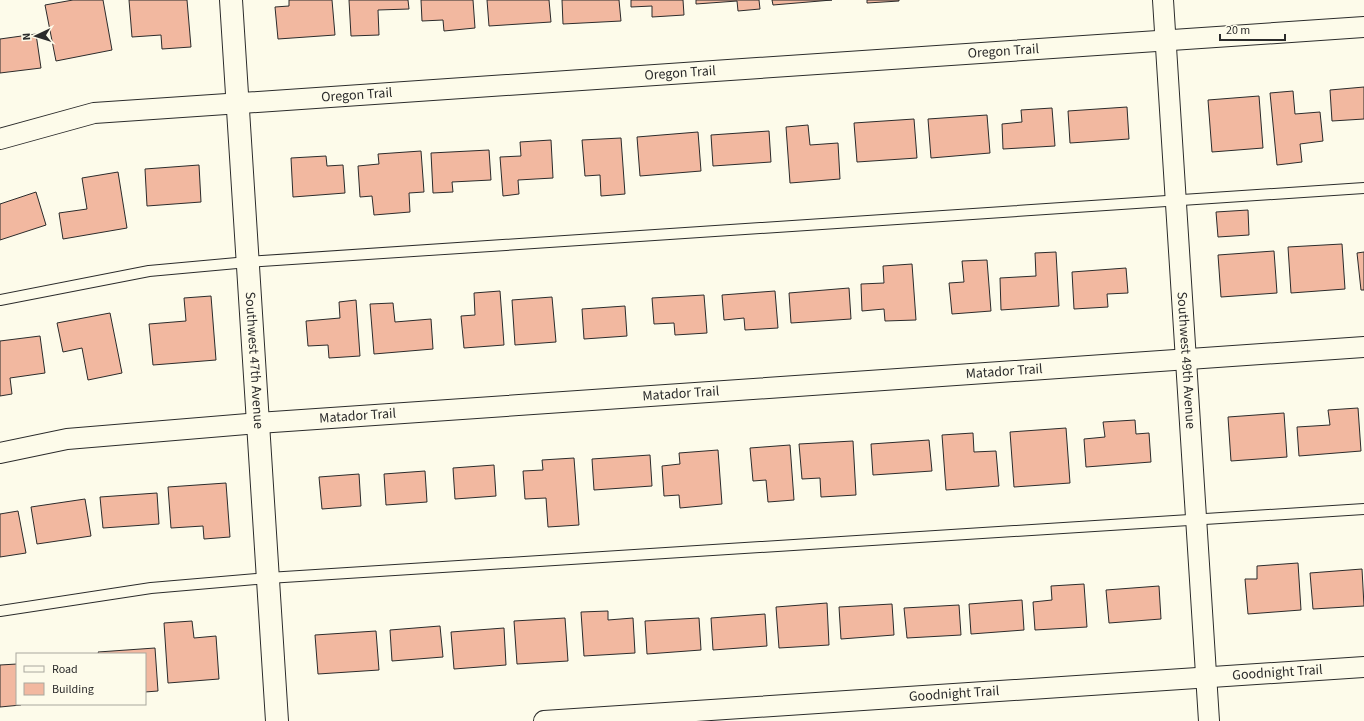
<svg xmlns="http://www.w3.org/2000/svg" width="1364" height="721" viewBox="0 0 1364 721" font-family="'Source Sans 3',sans-serif">
<style>
.building{fill:#f2b8a0;stroke:#2b2b2b}
.lines{fill:none;stroke-linecap:round;stroke-linejoin:round}
.lane-casing{stroke:#2b2b2b;stroke-width:12}
.street-casing{stroke:#2b2b2b;stroke-width:22}
.secondary-casing{stroke:#2b2b2b;stroke-width:24}
.lane{stroke:#fdfbea;stroke-width:10}
.street{stroke:#fdfbea;stroke-width:20}
.secondary{stroke:#fdfbea;stroke-width:22}
.labels{text-anchor:middle;dominant-baseline:central;stroke-width:3;stroke-linejoin:round;paint-order:stroke}
.street-label{font-size:14px;fill:#2b2b2b;stroke:#fdfbea}
</style>
<rect width="100%" height="100%" fill="#fdfbea"/>
<g class="building">
<path d="M 73,0 L 103,0 L 112,50 L 56,61 L 45,5 Z"/>
<path d="M 129,0 L 187,0 L 191,47 L 162,49 L 161,35 L 132,37 Z"/>
<path d="M 289,0 L 332,0 L 335,35 L 278,39 L 275,7 L 289,6 Z"/>
<path d="M 349,0 L 408,0 L 409,9 L 378,10 L 379,35 L 351,36 Z"/>
<path d="M 421,0 L 473,0 L 475,28 L 444,31 L 443,20 L 422,21 Z"/>
<path d="M 487,0 L 549,0 L 551,22 L 489,26 Z"/>
<path d="M 562,0 L 619,0 L 621,21 L 563,24 Z"/>
<path d="M 631,0 L 683,0 L 684,15 L 652,17 L 652,6 L 631,7 Z"/>
<path d="M 696,0 L 759,0 L 760,9 L 738,11 L 737,1 L 696,4 Z"/>
<path d="M 772,0 L 832,0 L 773,5 Z"/>
<path d="M 867,0 L 899,0 L 899,1 L 867,3 Z"/>
<path d="M 36,34 L 41,68 L 0,73 L 0,39 Z"/>
<path d="M 1364,87 L 1364,119 L 1332,121 L 1330,90 Z"/>
<path d="M 1293,91 L 1295,114 L 1320,112 L 1323,141 L 1300,144 L 1302,162 L 1277,165 L 1270,93 Z"/>
<path d="M 1259,96 L 1263,148 L 1212,152 L 1208,100 Z"/>
<path d="M 1127,107 L 1129,139 L 1070,143 L 1068,111 Z"/>
<path d="M 1052,108 L 1055,146 L 1003,149 L 1002,124 L 1022,122 L 1021,110 Z"/>
<path d="M 987,115 L 990,153 L 931,158 L 928,119 Z"/>
<path d="M 914,119 L 917,158 L 857,162 L 854,123 Z"/>
<path d="M 808,125 L 810,145 L 838,143 L 840,179 L 790,183 L 786,127 Z"/>
<path d="M 769,131 L 771,162 L 713,166 L 711,135 Z"/>
<path d="M 698,132 L 701,171 L 640,176 L 637,137 Z"/>
<path d="M 621,138 L 625,194 L 601,196 L 600,175 L 585,176 L 582,140 Z"/>
<path d="M 551,140 L 553,178 L 518,180 L 519,194 L 503,196 L 500,157 L 521,156 L 520,142 Z"/>
<path d="M 489,150 L 491,180 L 452,182 L 453,192 L 433,193 L 431,153 Z"/>
<path d="M 421,151 L 424,192 L 409,193 L 410,212 L 374,215 L 372,196 L 360,197 L 358,166 L 379,164 L 378,154 Z"/>
<path d="M 326,156 L 327,166 L 343,165 L 345,193 L 293,197 L 291,158 Z"/>
<path d="M 199,165 L 201,202 L 147,206 L 145,169 Z"/>
<path d="M 118,172 L 127,228 L 63,239 L 59,213 L 87,209 L 82,178 Z"/>
<path d="M 36,192 L 46,225 L 0,240 L 0,204 Z"/>
<path d="M 1248,210 L 1249,235 L 1218,237 L 1216,212 Z"/>
<path d="M 1342,244 L 1345,289 L 1291,293 L 1288,247 Z"/>
<path d="M 1274,251 L 1277,293 L 1221,297 L 1218,255 Z"/>
<path d="M 1056,252 L 1059,306 L 1001,310 L 1000,278 L 1036,276 L 1035,253 Z"/>
<path d="M 1364,252 L 1364,290 L 1361,290 L 1357,253 Z"/>
<path d="M 987,260 L 991,311 L 952,314 L 949,283 L 964,282 L 962,261 Z"/>
<path d="M 912,264 L 916,320 L 885,321 L 884,309 L 862,311 L 861,284 L 884,283 L 883,266 Z"/>
<path d="M 1126,268 L 1128,293 L 1107,294 L 1108,307 L 1074,309 L 1072,272 Z"/>
<path d="M 849,288 L 851,319 L 791,323 L 789,293 Z"/>
<path d="M 500,291 L 504,345 L 464,348 L 461,316 L 475,315 L 474,293 Z"/>
<path d="M 775,291 L 778,328 L 745,330 L 744,318 L 724,320 L 722,295 Z"/>
<path d="M 704,295 L 707,333 L 675,335 L 674,323 L 654,324 L 652,298 Z"/>
<path d="M 211,296 L 216,360 L 153,365 L 149,324 L 186,321 L 184,298 Z"/>
<path d="M 552,297 L 556,342 L 515,345 L 512,300 Z"/>
<path d="M 356,300 L 360,356 L 329,358 L 328,345 L 308,346 L 306,321 L 340,318 L 339,302 Z"/>
<path d="M 393,303 L 395,322 L 431,319 L 433,349 L 374,354 L 370,304 Z"/>
<path d="M 625,306 L 627,336 L 584,339 L 582,309 Z"/>
<path d="M 110,313 L 122,373 L 88,380 L 82,348 L 63,352 L 57,323 Z"/>
<path d="M 40,336 L 45,373 L 10,378 L 12,394 L 0,396 L 0,341 Z"/>
<path d="M 1358,408 L 1361,451 L 1299,456 L 1297,427 L 1330,425 L 1328,410 Z"/>
<path d="M 1284,413 L 1287,457 L 1231,461 L 1228,417 Z"/>
<path d="M 1135,420 L 1136,434 L 1149,433 L 1151,462 L 1086,467 L 1084,439 L 1105,437 L 1103,422 Z"/>
<path d="M 1066,428 L 1070,483 L 1014,487 L 1010,432 Z"/>
<path d="M 973,433 L 974,452 L 996,451 L 999,486 L 946,490 L 942,435 Z"/>
<path d="M 929,440 L 932,471 L 873,475 L 871,444 Z"/>
<path d="M 853,441 L 856,495 L 821,497 L 820,478 L 802,479 L 799,444 Z"/>
<path d="M 790,445 L 794,500 L 768,502 L 766,480 L 753,481 L 750,448 Z"/>
<path d="M 718,450 L 722,504 L 680,508 L 679,495 L 664,496 L 662,466 L 680,464 L 679,453 Z"/>
<path d="M 650,455 L 652,486 L 594,490 L 592,459 Z"/>
<path d="M 574,458 L 579,525 L 548,527 L 546,498 L 525,499 L 523,471 L 543,470 L 542,460 Z"/>
<path d="M 494,465 L 496,496 L 455,499 L 453,468 Z"/>
<path d="M 425,471 L 427,502 L 386,505 L 384,474 Z"/>
<path d="M 359,474 L 361,506 L 322,509 L 319,477 Z"/>
<path d="M 226,483 L 230,537 L 204,539 L 203,526 L 171,528 L 168,487 Z"/>
<path d="M 157,493 L 159,524 L 103,528 L 100,497 Z"/>
<path d="M 85,499 L 91,536 L 37,544 L 31,507 Z"/>
<path d="M 18,511 L 26,553 L 0,557 L 0,514 Z"/>
<path d="M 1298,563 L 1301,610 L 1248,614 L 1245,579 L 1257,579 L 1257,566 Z"/>
<path d="M 1362,569 L 1364,606 L 1313,609 L 1310,573 Z"/>
<path d="M 1084,584 L 1087,627 L 1035,630 L 1033,602 L 1052,600 L 1051,586 Z"/>
<path d="M 1159,586 L 1161,619 L 1109,623 L 1106,590 Z"/>
<path d="M 1022,600 L 1024,630 L 971,634 L 969,604 Z"/>
<path d="M 827,603 L 829,645 L 779,648 L 776,607 Z"/>
<path d="M 892,604 L 894,635 L 841,639 L 839,607 Z"/>
<path d="M 959,605 L 961,635 L 907,638 L 904,608 Z"/>
<path d="M 608,611 L 608,620 L 633,618 L 635,653 L 584,656 L 581,612 Z"/>
<path d="M 765,614 L 767,646 L 713,650 L 711,618 Z"/>
<path d="M 565,618 L 568,661 L 517,664 L 514,621 Z"/>
<path d="M 699,618 L 701,650 L 647,654 L 645,621 Z"/>
<path d="M 192,621 L 194,638 L 216,636 L 219,679 L 168,683 L 164,623 Z"/>
<path d="M 440,626 L 443,657 L 392,661 L 390,630 Z"/>
<path d="M 504,628 L 506,665 L 454,669 L 451,632 Z"/>
<path d="M 376,631 L 379,670 L 318,674 L 315,635 Z"/>
<path d="M 155,648 L 158,691 L 145,692 L 145,654 L 99,654 L 98,652 Z"/>
<path d="M 17,664 L 17,704 L 21,704 L 21,705 L 0,707 L 0,665 Z"/>
</g>
<g class="lines">
<g class="lane-casing">
<g id="lane">
<path d="M 0,300 L 149,271 L 248,262 L 1364,188"/>
<path d="M 0,611 L 151,588 L 268,578 L 1364,509"/>
</g>
</g>
<g class="street-casing">
<g id="street">
<path id="s1" d="M 1163,0 L 1209,721"/>
<path id="s2" d="M 0,139 L 94,113 L 1364,27"/>
<path id="s3" d="M 0,453 L 67,439 L 258,423 L 1364,347"/>
<path id="s4" d="M 544,721 L 1364,667"/>
</g>
</g>
<g class="secondary-casing">
<g id="secondary">
<path id="s5" d="M 231,0 L 277,721"/>
</g>
</g>
<use href="#lane" class="lane"/>
<use href="#street" class="street"/>
<use href="#secondary" class="secondary"/>
</g>
<g class="labels">
<g class="street-label">
<text stroke="none"><textPath href="#s2" startOffset="1009">Oregon Trail</textPath></text>
<text stroke="none"><textPath href="#s2" startOffset="685">Oregon Trail</textPath></text>
<text stroke="none"><textPath href="#s2" startOffset="361">Oregon Trail</textPath></text>
<text stroke="none"><textPath href="#s5" startOffset="361">Southwest 47th Avenue</textPath></text>
<text stroke="none"><textPath href="#s1" startOffset="361">Southwest 49th Avenue</textPath></text>
<text stroke="none"><textPath href="#s3" startOffset="1008">Matador Trail</textPath></text>
<text stroke="none"><textPath href="#s3" startOffset="684">Matador Trail</textPath></text>
<text stroke="none"><textPath href="#s3" startOffset="360">Matador Trail</textPath></text>
<text stroke="none"><textPath href="#s4" startOffset="735">Goodnight Trail</textPath></text>
<text stroke="none"><textPath href="#s4" startOffset="411">Goodnight Trail</textPath></text>
</g>
</g>
<rect x="16" y="653" width="130" height="52" fill="#fdfbea" stroke="#a9a89e"/>
<rect x="24" y="666" width="20" height="6" fill="#fdfbea" stroke="#a9a89e"/>
<text x="52" y="673" font-size="12" fill="#2b2b2b">Road</text>
<rect x="24" y="683" width="20" height="12" fill="#f2b8a0" stroke="#a9a89e"/>
<text x="52" y="693" font-size="12" fill="#2b2b2b">Building</text>
<g transform="translate(36 36) rotate(266)" stroke="#fdfbea" stroke-width="3" paint-order="stroke">
<path d="M0-3L7 15L0 10L-7 15Z" fill="#2b2b2b"/>
<text y="-6" font-size="11" font-weight="bold" text-anchor="middle" fill="#2b2b2b">N</text>
</g>
<path d="M1220 34v6h65v-6" fill="none" stroke="#2b2b2b" stroke-width="2"/>
<text x="1226" y="34" font-size="12" fill="#2b2b2b" stroke="#fdfbea" stroke-width="3" paint-order="stroke">20 m</text>
</svg>
